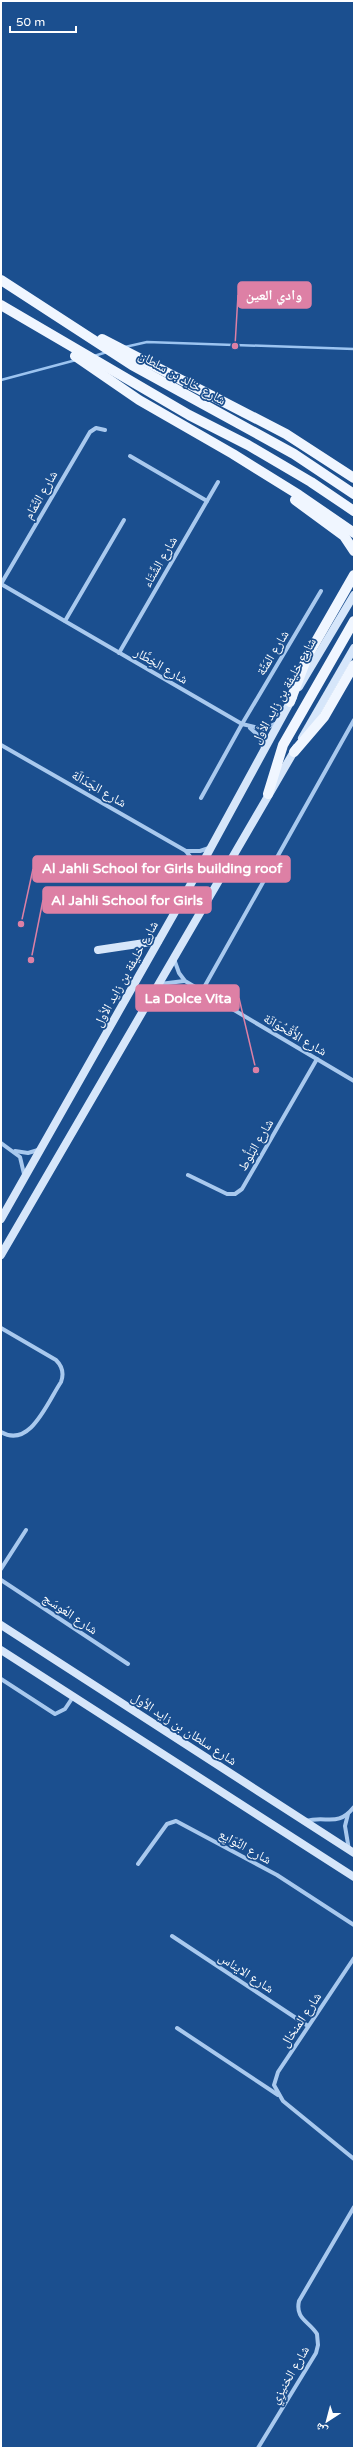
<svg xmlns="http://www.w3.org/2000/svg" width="355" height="2449" viewBox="0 0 355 2449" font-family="'Varela Round','Noto Naskh Arabic',sans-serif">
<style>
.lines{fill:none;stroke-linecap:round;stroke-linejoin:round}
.stream{stroke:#9cc4f0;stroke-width:2.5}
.minor{stroke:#a9c9ee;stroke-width:4}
.secondary{stroke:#d6e6fa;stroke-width:8}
.primary{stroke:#f0f6ff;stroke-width:10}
.labels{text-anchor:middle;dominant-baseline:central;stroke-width:3.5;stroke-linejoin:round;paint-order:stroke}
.street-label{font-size:13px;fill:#fff;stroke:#1b4f8f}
.leader{fill:none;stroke:#dd80a5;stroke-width:1.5}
.callout-dot{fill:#dd80a5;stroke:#1b4f8f;stroke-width:1.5}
.callout{fill:#dd80a5;stroke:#dd80a5;stroke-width:1.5}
.callout-label{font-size:14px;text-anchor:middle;font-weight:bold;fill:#fff}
</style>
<rect width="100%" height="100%" fill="#1b4f8f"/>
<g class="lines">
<g class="stream">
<path d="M 125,347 L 147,342 L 354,349"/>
<path d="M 94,356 L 107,352"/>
<path d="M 1,380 L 76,360"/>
</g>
<g class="minor">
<path d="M 130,456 L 207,501"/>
<path d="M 1,584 L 242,724 L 264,729 L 277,723"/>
<path d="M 1,584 L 90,432 L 96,428 L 105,430"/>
<path d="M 65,621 L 124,520"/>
<path d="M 119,653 L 218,482"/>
<path d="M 250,728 L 260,737 L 263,748"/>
<path d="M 1,745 L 186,851 L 194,862 L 196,872"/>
<path d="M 201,798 L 242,724 L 321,591"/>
<path d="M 186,851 L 200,851 L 209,848"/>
<path d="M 174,959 L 179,973 L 185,981 L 354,1081"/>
<path d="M 160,984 L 184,981"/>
<path d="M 202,991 L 354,720"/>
<path d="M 1,1143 L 20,1157 L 24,1174"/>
<path d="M 15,1151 L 28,1153 L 38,1150"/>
<path d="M 188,1175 L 227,1194 L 235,1194 L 242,1189 L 317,1059"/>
<path d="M 1,1328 L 56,1360 C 63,1367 64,1374 61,1382 C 47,1403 30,1449 1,1432"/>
<path d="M 1,1569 L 26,1530"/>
<path d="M 1,1580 L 128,1664"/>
<path d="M 1,1679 L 55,1714 L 65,1709 L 73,1697"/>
<path d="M 348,1814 L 345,1826 L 349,1850"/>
<path d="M 306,1821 C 327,1815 337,1828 354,1807"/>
<path d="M 138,1864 L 167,1824 L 176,1821 L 277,1875 L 354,1925"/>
<path d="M 172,1936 L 308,2026"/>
<path d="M 354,1958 L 278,2072 L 274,2085 L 283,2101 L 354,2159"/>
<path d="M 177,2028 L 278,2095"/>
<path d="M 258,2448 L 316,2353 L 318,2345 L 317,2334 C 309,2321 295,2319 299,2301 L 354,2207"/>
</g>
<g class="secondary">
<path d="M 299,687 L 354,595"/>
<path d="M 302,738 L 354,648"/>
<path d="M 98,950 L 158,941"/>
<path d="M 1,1219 L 196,875 L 293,697"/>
<path d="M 1,1255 L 296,748"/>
<path d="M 1,1625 L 354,1853"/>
<path d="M 1,1650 L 354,1877"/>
</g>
<g class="primary">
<path d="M 1,280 L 132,365 L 294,454 L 354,494"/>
<path d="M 1,305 L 189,415 L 248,445 L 311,482 L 354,511"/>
<path d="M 102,339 L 286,434 L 354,478"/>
<path d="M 75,356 L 139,400 L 233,454 L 299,495 L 354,533"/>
<path d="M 295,500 L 344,536 L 354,551"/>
<path d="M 290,702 L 307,657 L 354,575"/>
<path d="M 294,752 L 324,717 L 354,665"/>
<path d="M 268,794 L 283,745 L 354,621"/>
</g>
</g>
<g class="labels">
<g class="street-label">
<text transform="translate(182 378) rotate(29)">شارع خالِد بن سلطان</text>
<text transform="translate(41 495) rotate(-60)">شارع التَّمَام</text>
<text transform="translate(160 562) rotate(-60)">شارع الشِّتَاء</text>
<text transform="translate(273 653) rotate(-59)">شارع المَتَّة</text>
<text transform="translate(161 666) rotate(30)">شارع الخِطَّار</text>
<text transform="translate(284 691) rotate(-61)">شارع خليفة بن زايد الأول</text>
<text transform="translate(99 789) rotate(30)">شارع الجَدَالَة</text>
<text transform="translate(126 974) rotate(-61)">شارع خليفة بن زايد الأول</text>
<text transform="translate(295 1035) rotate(30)">شارع الأُقْحُوَانَة</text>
<text transform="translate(256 1145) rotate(-60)">شارع البَلُّوط</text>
<text transform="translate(70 1614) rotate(34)">شارع العُوسَج</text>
<text transform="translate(184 1729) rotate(33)">شارع سلطان بن زايد الأول</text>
<text transform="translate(245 1847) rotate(29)">شارع النِّوَايِع</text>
<text transform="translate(246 1973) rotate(33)">شارع الايناس</text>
<text transform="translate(301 2020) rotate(-56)">شارع المنخال</text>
<text transform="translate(290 2375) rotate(-60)">شارع الخنيزِي</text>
</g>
</g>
<path class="leader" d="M235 346L238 295M21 924L33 869M31 960L43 900M256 1070L239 998"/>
<g class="callout-dot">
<circle cx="235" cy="346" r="4"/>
<circle cx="21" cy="924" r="4"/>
<circle cx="31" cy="960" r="4"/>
<circle cx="256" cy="1070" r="4"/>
</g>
<g class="callout">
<rect x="238" y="282" width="73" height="26" rx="4"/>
<rect x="33" y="856" width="257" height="26" rx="4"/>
<rect x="43" y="887" width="168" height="26" rx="4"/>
<rect x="136" y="985" width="103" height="26" rx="4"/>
</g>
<g class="callout-label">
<text x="274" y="300">وادي العين</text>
<text x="162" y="873">Al Jahli School for Girls building roof</text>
<text x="127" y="905">Al Jahli School for Girls</text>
<text x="188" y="1003">La Dolce Vita</text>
</g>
<rect width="355" height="2449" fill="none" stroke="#ffffff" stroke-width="4"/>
<g transform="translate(327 2421) rotate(216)" stroke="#1b4f8f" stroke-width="3" paint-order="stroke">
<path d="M0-3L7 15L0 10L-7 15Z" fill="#ffffff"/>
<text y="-6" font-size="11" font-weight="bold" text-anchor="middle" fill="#ffffff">ش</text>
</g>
<path d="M10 26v6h66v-6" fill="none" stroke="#ffffff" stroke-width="2"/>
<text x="16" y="26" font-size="12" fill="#ffffff" stroke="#1b4f8f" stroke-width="3" paint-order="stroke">50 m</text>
</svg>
